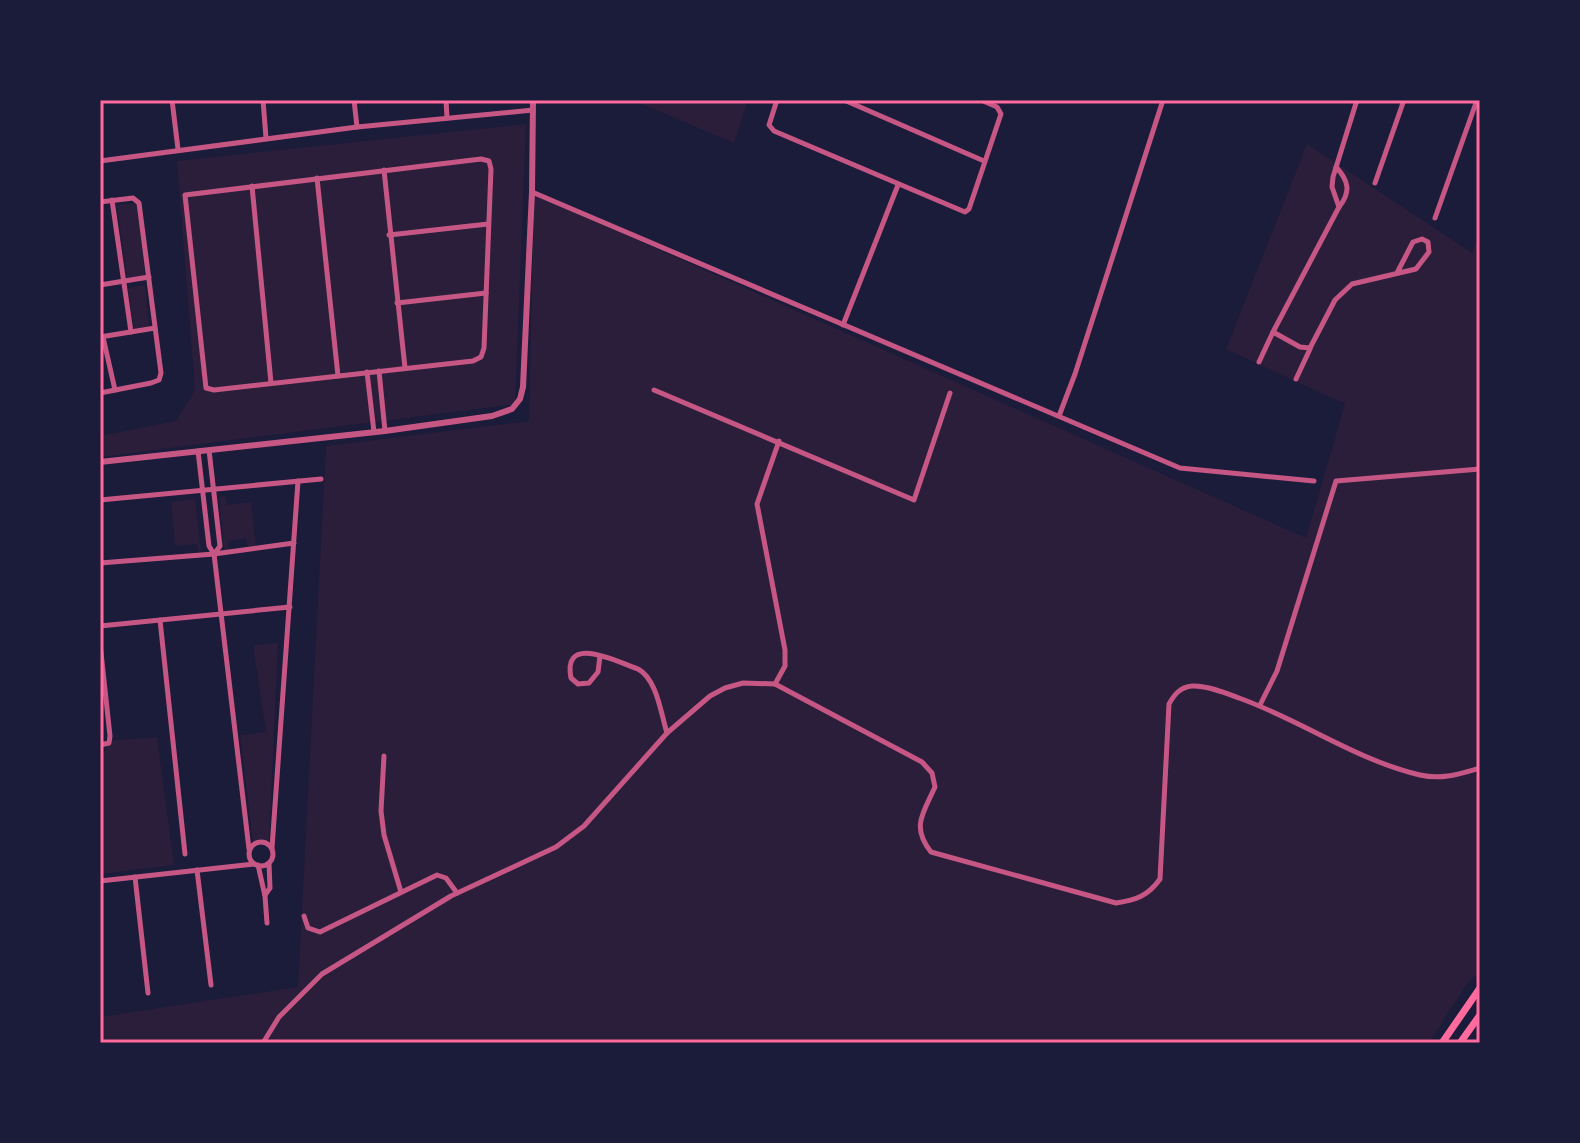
<svg xmlns="http://www.w3.org/2000/svg" width="1580" height="1143" viewBox="0 0 1580 1143" font-family="Spectral,serif">
<style>
.green{fill:#2a1e3b}
.lines{fill:none;stroke-linecap:round;stroke-linejoin:round}
.minor{stroke:#c65784;stroke-width:5}
.tertiary{stroke:#c65784;stroke-width:6}
.secondary{stroke:#ff6b9d;stroke-width:7}
.neatline{fill:none;stroke:#ff6b9d;stroke-width:3}
</style>
<rect width="100%" height="100%" fill="#1b1b3a"/>
<g class="green">
<path d="M 633,100 L 748,100 L 734,143 Z"/>
<path d="M 526,124 L 515,404 L 100,457 L 100,436 L 176,421 L 195,390 L 177,161 Z"/>
<path d="M 1307,144 L 1472,253 L 1480,232 L 1480,972 L 1468,982 L 1429,1043 L 100,1043 L 100,1017 L 298,987 L 326,446 L 529,421 L 534,194 L 1306,538 L 1345,404 L 1226,349 Z"/>
<path d="M 138,203 L 145,276 L 127,279 L 117,205 Z"/>
<path d="M 145,285 L 149,326 L 134,329 L 128,288 Z"/>
<path d="M 225,496 L 227,505 L 251,502 L 256,546 L 248,547 L 246,538 L 228,541 L 228,550 L 224,550 L 219,497 Z"/>
<path d="M 195,499 L 201,551 L 199,552 L 197,544 L 175,546 L 171,502 Z"/>
<path d="M 278,643 L 269,841 L 262,839 L 253,842 L 240,735 L 266,732 L 253,645 Z"/>
<path d="M 157,737 L 174,865 L 100,874 L 100,752 L 106,751 L 105,741 Z"/>
</g>
<g class="lines">
<g class="minor">
<path d="M 172,100 L 178,149"/>
<path d="M 263,100 L 266,138"/>
<path d="M 354,100 L 357,127"/>
<path d="M 446,100 L 447,118"/>
<path d="M 777,100 L 769,125 L 774,131 L 965,212 L 969,209 L 1001,114 L 997,107 L 981,100"/>
<path d="M 844,100 L 984,161"/>
<path d="M 481,159 L 489,161 L 491,169 L 484,348 L 481,357 L 473,361 L 214,390 L 206,388 L 185,195 Z"/>
<path d="M 100,161 L 357,127 L 533,110"/>
<path d="M 1336,167 C 1349,181 1351,192 1339,207 L 1273,332 L 1300,347 L 1310,348 L 1335,300 L 1352,284 L 1416,269 L 1429,252 L 1428,242 L 1422,239 L 1413,242 L 1398,271"/>
<path d="M 384,170 L 405,368"/>
<path d="M 317,178 L 338,376"/>
<path d="M 1375,183 L 1404,100"/>
<path d="M 252,186 L 271,383"/>
<path d="M 532,192 L 1180,468 L 1314,481"/>
<path d="M 112,200 L 131,332"/>
<path d="M 100,202 L 133,198 L 139,203 L 161,373 L 159,380 L 151,383 L 100,393"/>
<path d="M 1339,207 L 1332,187 L 1333,177 L 1357,100"/>
<path d="M 1435,218 L 1477,100"/>
<path d="M 389,235 L 488,224"/>
<path d="M 100,285 L 149,277"/>
<path d="M 397,303 L 486,293"/>
<path d="M 843,325 L 898,185"/>
<path d="M 100,337 L 155,328"/>
<path d="M 103,337 L 115,390"/>
<path d="M 1259,362 L 1273,332"/>
<path d="M 379,371 L 385,431"/>
<path d="M 367,372 L 374,432"/>
<path d="M 1296,379 L 1310,349"/>
<path d="M 654,390 L 914,500 L 950,393"/>
<path d="M 1059,416 L 1075,374 L 1163,100"/>
<path d="M 209,450 L 220,546 L 215,553"/>
<path d="M 198,451 L 209,546 L 214,554 L 249,849"/>
<path d="M 100,500 L 321,479"/>
<path d="M 100,563 L 214,554 L 294,543"/>
<path d="M 160,620 L 185,854"/>
<path d="M 100,626 L 290,607"/>
<path d="M 100,643 L 110,736 L 109,743 L 100,745"/>
<path d="M 600,656 L 598,672 L 589,683 L 578,684 L 571,678 C 562,633 617,662 638,669 C 657,679 661,714 667,733"/>
<path d="M 775,684 L 785,666 L 785,650 L 757,504 L 779,441"/>
<path d="M 1260,705 L 1277,671 L 1336,481 L 1480,469"/>
<path d="M 384,756 L 381,811 L 384,835 L 401,892"/>
<circle cx="261" cy="854" r="12"/>
<path d="M 272,848 L 298,481"/>
<path d="M 258,865 L 265,896 L 267,923"/>
<path d="M 197,870 L 211,985"/>
<path d="M 135,877 L 148,993"/>
<path d="M 100,881 L 254,864"/>
<path d="M 265,895 L 270,888 L 269,863"/>
<path d="M 304,916 L 308,928 L 320,932 L 437,875 L 446,878 L 457,893"/>
<path d="M 263,1043 L 279,1017 L 322,974 L 451,896 L 556,847 L 584,826 L 667,733 L 710,696 L 725,688 L 743,683 L 775,684 L 922,762 L 932,773 L 935,787 C 923,813 911,827 931,852 L 1116,903 C 1136,900 1148,896 1160,879 L 1169,704 C 1174,695 1180,687 1192,686 C 1206,685 1226,693 1239,698 C 1301,720 1356,760 1420,775 C 1442,780 1459,774 1480,768"/>
</g>
<path class="tertiary" d="M 100,462 L 385,431 L 492,416 L 512,409 L 520,399 L 523,387 L 532,192 L 533,100"/>
<g class="secondary">
<path d="M 1442,1043 L 1480,988"/>
<path d="M 1460,1043 L 1480,1015"/>
</g>
</g>
<rect width="1580" height="1143" fill="none" stroke="#1b1b3a" stroke-width="204"/>
<rect x="102" y="102" width="1376" height="939" class="neatline"/>
</svg>
